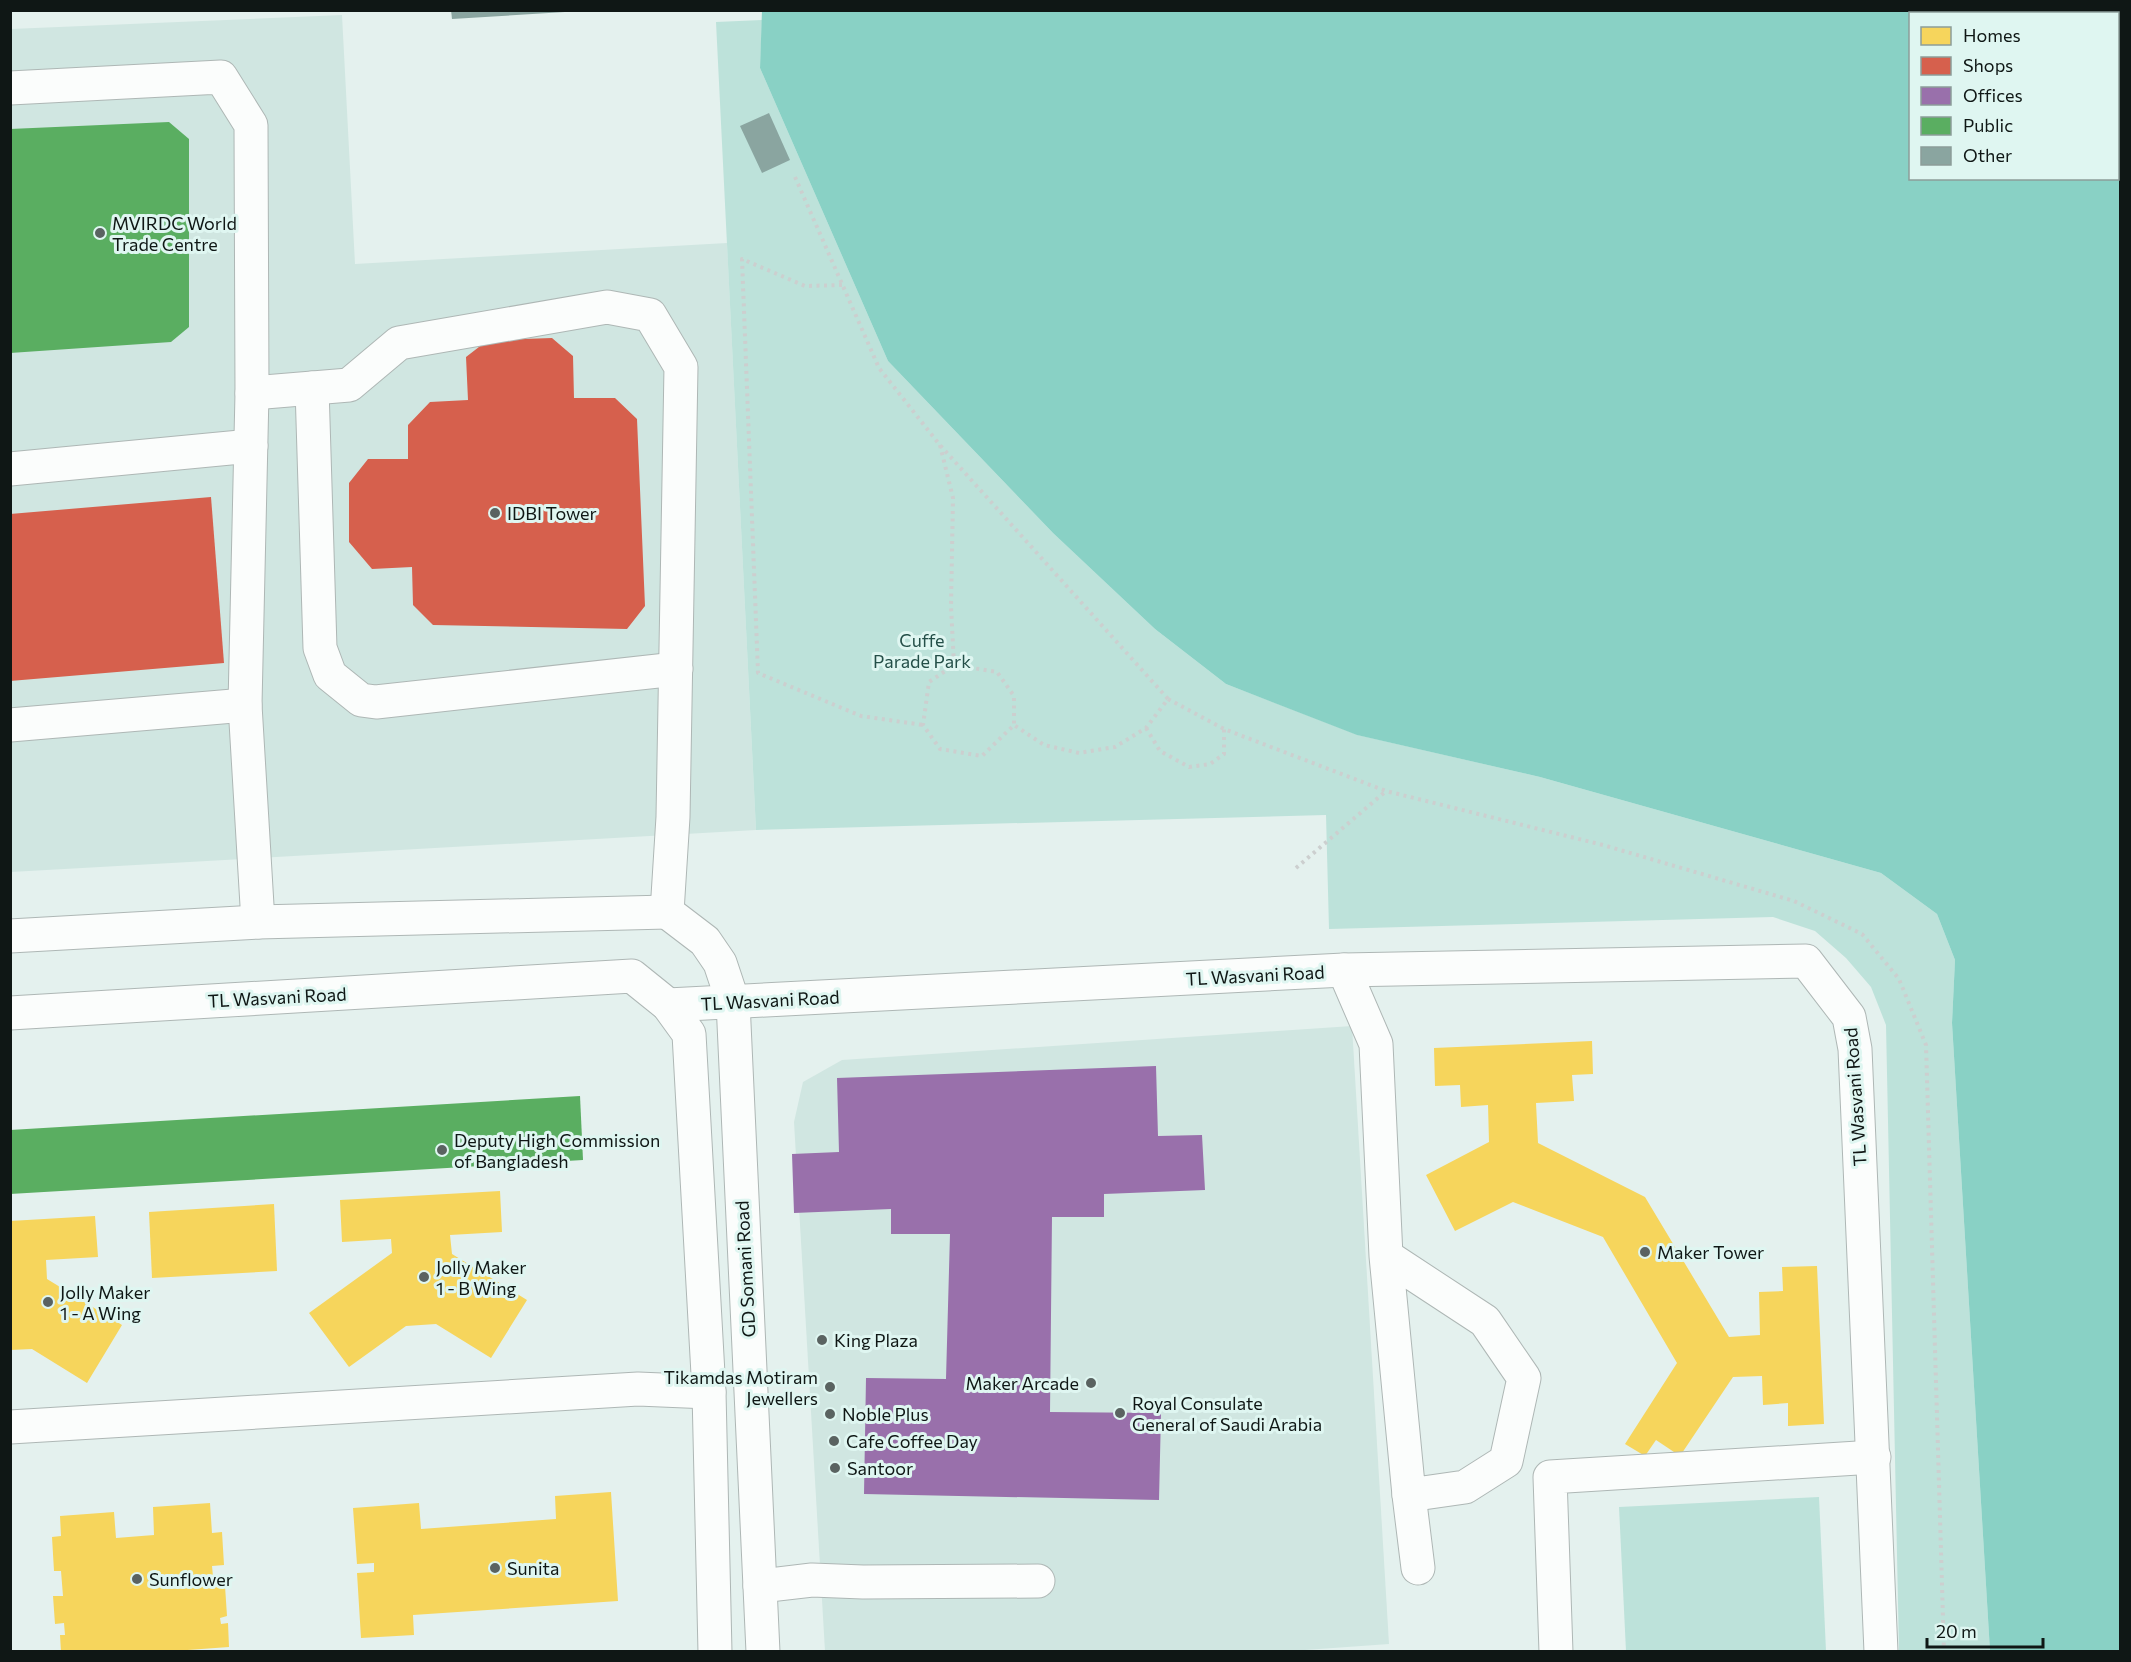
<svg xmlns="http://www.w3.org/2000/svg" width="2131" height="1662" viewBox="0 0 2131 1662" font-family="Commissioner,sans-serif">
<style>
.built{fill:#d0e6e1}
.green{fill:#bde2da}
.water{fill:#89d1c5;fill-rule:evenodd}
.homes{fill:#f6d55c}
.shops{fill:#d6604d}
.offices{fill:#9970ab}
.public{fill:#5aae61}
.building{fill:#8aa5a0}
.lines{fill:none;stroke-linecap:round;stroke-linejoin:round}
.minor-casing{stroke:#aeb7b5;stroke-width:35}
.path{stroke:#cccfcf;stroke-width:4;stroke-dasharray:3 4.5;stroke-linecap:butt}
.minor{stroke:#fbfdfc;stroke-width:33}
.poi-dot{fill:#5a6361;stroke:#dff6f1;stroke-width:2}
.labels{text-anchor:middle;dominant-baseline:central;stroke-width:6;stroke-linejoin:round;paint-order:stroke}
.poi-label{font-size:18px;fill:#0f1715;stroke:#dff6f1;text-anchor:start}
.park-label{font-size:18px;fill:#244f48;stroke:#dff6f1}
.street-label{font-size:18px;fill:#0f1715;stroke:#dff6f1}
</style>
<rect width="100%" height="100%" fill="#e4f1ee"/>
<g class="built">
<path d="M 342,15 L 355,264 L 727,243 L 756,830 L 11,872 L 11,29 Z"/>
<path d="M 1352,1026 L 1389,1644 L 1277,1652 L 825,1651 L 794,1122 L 803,1082 L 842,1060 Z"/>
</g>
<g class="green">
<path d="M 762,20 L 760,68 L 888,361 L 1053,533 L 1155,629 L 1226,684 L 1358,735 L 1540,777 L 1881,873 L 1937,914 L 1955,960 L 1952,1023 L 1990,1651 L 1899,1651 L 1886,1025 L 1871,987 L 1846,958 L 1815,931 L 1773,917 L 1329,929 L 1326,815 L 756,830 L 716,22 Z"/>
<path d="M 1819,1497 L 1826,1651 L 1626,1651 L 1619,1507 Z"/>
</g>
<path class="water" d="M 762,10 L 2120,11 L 2120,1651 L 1990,1651 L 1952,1023 L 1955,960 L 1937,914 L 1881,873 L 1540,777 L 1357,735 L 1226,684 L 1155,629 L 1053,533 L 888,361 L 760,68 ZM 1910,14 L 2118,14 L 2118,178 L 1910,178 Z"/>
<g class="homes">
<path d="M 1592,1041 L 1593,1074 L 1572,1075 L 1574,1101 L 1536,1103 L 1538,1143 L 1645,1197 L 1729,1337 L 1760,1335 L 1759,1292 L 1783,1291 L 1782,1267 L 1817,1266 L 1824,1424 L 1788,1426 L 1788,1403 L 1763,1405 L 1762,1376 L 1733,1377 L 1680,1456 L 1656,1440 L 1645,1456 L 1625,1444 L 1677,1363 L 1603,1237 L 1513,1202 L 1455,1231 L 1426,1175 L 1489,1142 L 1488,1105 L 1461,1107 L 1460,1085 L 1435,1086 L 1434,1048 Z"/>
<path d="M 500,1191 L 502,1232 L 450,1235 L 452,1254 L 527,1300 L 491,1358 L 436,1324 L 406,1326 L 349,1367 L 309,1313 L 392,1253 L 391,1239 L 342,1242 L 340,1200 Z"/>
<path d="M 274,1204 L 277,1271 L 152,1278 L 149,1212 Z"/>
<path d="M 95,1216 L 98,1257 L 46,1260 L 47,1279 L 122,1325 L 87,1383 L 32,1349 L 10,1350 L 10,1221 Z"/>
<path d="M 611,1492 L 618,1601 L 413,1615 L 414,1635 L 361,1638 L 357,1573 L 374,1572 L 374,1563 L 357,1564 L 353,1508 L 419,1503 L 421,1529 L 556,1519 L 555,1496 Z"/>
<path d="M 210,1503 L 212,1533 L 222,1532 L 224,1565 L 212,1566 L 214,1587 L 225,1586 L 227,1616 L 220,1618 L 221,1624 L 228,1623 L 229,1647 L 160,1652 L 61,1652 L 60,1635 L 65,1635 L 64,1623 L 55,1624 L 53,1596 L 63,1596 L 61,1571 L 54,1571 L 52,1537 L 61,1536 L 60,1516 L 114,1512 L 116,1538 L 154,1535 L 153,1507 Z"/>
</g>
<g class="shops">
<path d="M 552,338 L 573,356 L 574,398 L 615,398 L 637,419 L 645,606 L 627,629 L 433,625 L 413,605 L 412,567 L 372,569 L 349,542 L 349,483 L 368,459 L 408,459 L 408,425 L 430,402 L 468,400 L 466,357 L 488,340 Z"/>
<path d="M 211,497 L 224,663 L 10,681 L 10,514 Z"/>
</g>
<path class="offices" d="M 1156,1066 L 1158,1136 L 1202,1135 L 1205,1190 L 1104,1194 L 1104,1217 L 1052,1217 L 1050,1412 L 1161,1413 L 1159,1500 L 864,1494 L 866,1378 L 946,1379 L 950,1234 L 891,1234 L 891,1209 L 794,1213 L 792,1154 L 839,1152 L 837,1078 Z"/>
<g class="public">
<path d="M 169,122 L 189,139 L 189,327 L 171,342 L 10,353 L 10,129 Z"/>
<path d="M 580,1096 L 583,1160 L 10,1194 L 10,1130 Z"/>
</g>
<g class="building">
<path d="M 451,10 L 565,10 L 565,12 L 452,19 Z"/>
<path d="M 769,113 L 790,160 L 762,173 L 740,126 Z"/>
</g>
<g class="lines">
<g class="minor-casing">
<g id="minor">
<path d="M 10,88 L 221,77 L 251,125 L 252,393 L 245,705 L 258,922"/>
<path d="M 312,388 L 320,648 L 330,675 L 361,700 L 376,702 L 676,669"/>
<path d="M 252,393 L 349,385 L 399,343 L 607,307 L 650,315 L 681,367 L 673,817 L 667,912"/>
<path d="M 10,469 L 251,446"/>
<path d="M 10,725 L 245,705"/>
<path d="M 667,912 L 705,941 L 720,963 L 733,1002 L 763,1652"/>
<path d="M 10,936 L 258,922 L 667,912"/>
<path d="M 1344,970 L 1376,1044 L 1386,1256 L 1485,1321 L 1524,1378 L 1506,1461 L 1465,1487 L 1409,1495 L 1386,1256"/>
<path d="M 668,1005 L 1344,970 L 1806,961 L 1849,1017 L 1855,1049 L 1881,1652"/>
<path d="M 10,1013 L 632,976 L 668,1005 L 689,1034 L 709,1392 L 715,1652"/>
<path d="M 10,1427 L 638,1389 L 709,1392"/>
<path d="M 1409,1495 L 1418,1568"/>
<path d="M 760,1586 L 812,1580 L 863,1582 L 1038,1581"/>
<path d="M 1556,1652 L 1550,1477 L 1874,1457"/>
</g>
</g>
<g class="path">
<path d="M 795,177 L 879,368 L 939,444 L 1168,699 L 1146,728 L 1115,747 L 1079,753 L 1044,745 L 1014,725"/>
<path d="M 842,285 L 805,286 L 742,259 L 758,673 L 861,716 L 923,725"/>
<path d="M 940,445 L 953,498 L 951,606 L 954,665"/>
<path d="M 954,665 L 997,672 L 1014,696 L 1014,725 L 982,756 L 940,749 L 923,725 L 929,682 Z"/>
<path d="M 1168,699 L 1224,729 L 1386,791 L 1603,845 L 1794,901 L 1862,934 L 1899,979 L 1926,1045 L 1944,1652"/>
<path d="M 1146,728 L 1160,751 L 1189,767 L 1210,764 L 1224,754 L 1224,729"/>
<path d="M 1296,868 L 1386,791"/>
</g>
<use href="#minor" class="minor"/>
</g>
<g class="poi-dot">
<circle cx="100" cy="233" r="6"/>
<circle cx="495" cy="513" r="6"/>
<circle cx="442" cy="1150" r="6"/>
<circle cx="1645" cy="1252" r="6"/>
<circle cx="424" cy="1277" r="6"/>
<circle cx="48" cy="1302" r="6"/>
<circle cx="822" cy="1340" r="6"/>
<circle cx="1091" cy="1383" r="6"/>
<circle cx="830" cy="1387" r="6"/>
<circle cx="1120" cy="1413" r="6"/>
<circle cx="830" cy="1414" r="6"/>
<circle cx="834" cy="1441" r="6"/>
<circle cx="835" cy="1468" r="6"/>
<circle cx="495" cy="1568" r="6"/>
<circle cx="137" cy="1579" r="6"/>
</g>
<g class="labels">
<g class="poi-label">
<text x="112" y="223">MVIRDC World<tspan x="112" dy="21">Trade Centre</tspan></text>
<text x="507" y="513">IDBI Tower</text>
<text x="454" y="1140">Deputy High Commission<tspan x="454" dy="21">of Bangladesh</tspan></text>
<text x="1657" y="1252">Maker Tower</text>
<text x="436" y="1267">Jolly Maker<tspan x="436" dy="21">1 - B Wing</tspan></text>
<text x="60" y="1292">Jolly Maker<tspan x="60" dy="21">1 - A Wing</tspan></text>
<text x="834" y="1340">King Plaza</text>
<text x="818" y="1377" text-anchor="end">Tikamdas Motiram<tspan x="818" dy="21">Jewellers</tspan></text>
<text x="1079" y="1383" text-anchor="end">Maker Arcade</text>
<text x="1132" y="1403">Royal Consulate<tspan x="1132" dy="21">General of Saudi Arabia</tspan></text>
<text x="842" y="1414">Noble Plus</text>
<text x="846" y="1441">Cafe Coffee Day</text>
<text x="847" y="1468">Santoor</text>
<text x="507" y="1568">Sunita</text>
<text x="149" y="1579">Sunflower</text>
</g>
<g class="park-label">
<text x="922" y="640">Cuffe<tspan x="922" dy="21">Parade Park</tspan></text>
</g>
<g class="street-label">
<text transform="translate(1255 975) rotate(-3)">TL Wasvani Road</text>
<text transform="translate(277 997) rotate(-3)">TL Wasvani Road</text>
<text transform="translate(770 1000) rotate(-3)">TL Wasvani Road</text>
<text transform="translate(1855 1097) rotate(-94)">TL Wasvani Road</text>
<text transform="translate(745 1269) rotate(-93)">GD Somani Road</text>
</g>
</g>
<rect width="2131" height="1662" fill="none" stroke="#0f1715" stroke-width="24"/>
<rect x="1909" y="12" width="210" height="168" fill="#dff6f1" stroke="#8c9d99" stroke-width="1.5"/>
<rect x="1921" y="27" width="30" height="18" fill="#f6d55c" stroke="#8c9d99" stroke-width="1.5"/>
<text x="1963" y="42" font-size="18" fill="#0f1715">Homes</text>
<rect x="1921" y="57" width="30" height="18" fill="#d6604d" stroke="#8c9d99" stroke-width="1.5"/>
<text x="1963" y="72" font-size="18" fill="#0f1715">Shops</text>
<rect x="1921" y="87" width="30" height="18" fill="#9970ab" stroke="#8c9d99" stroke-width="1.5"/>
<text x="1963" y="102" font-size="18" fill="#0f1715">Offices</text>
<rect x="1921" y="117" width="30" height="18" fill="#5aae61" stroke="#8c9d99" stroke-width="1.5"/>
<text x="1963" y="132" font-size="18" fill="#0f1715">Public</text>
<rect x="1921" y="147" width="30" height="18" fill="#8aa5a0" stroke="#8c9d99" stroke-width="1.5"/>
<text x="1963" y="162" font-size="18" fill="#0f1715">Other</text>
<path d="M1927 1638v9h116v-9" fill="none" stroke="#0f1715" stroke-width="3"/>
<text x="1936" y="1638" font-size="18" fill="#0f1715" stroke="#dff6f1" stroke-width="4.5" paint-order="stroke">20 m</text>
</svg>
